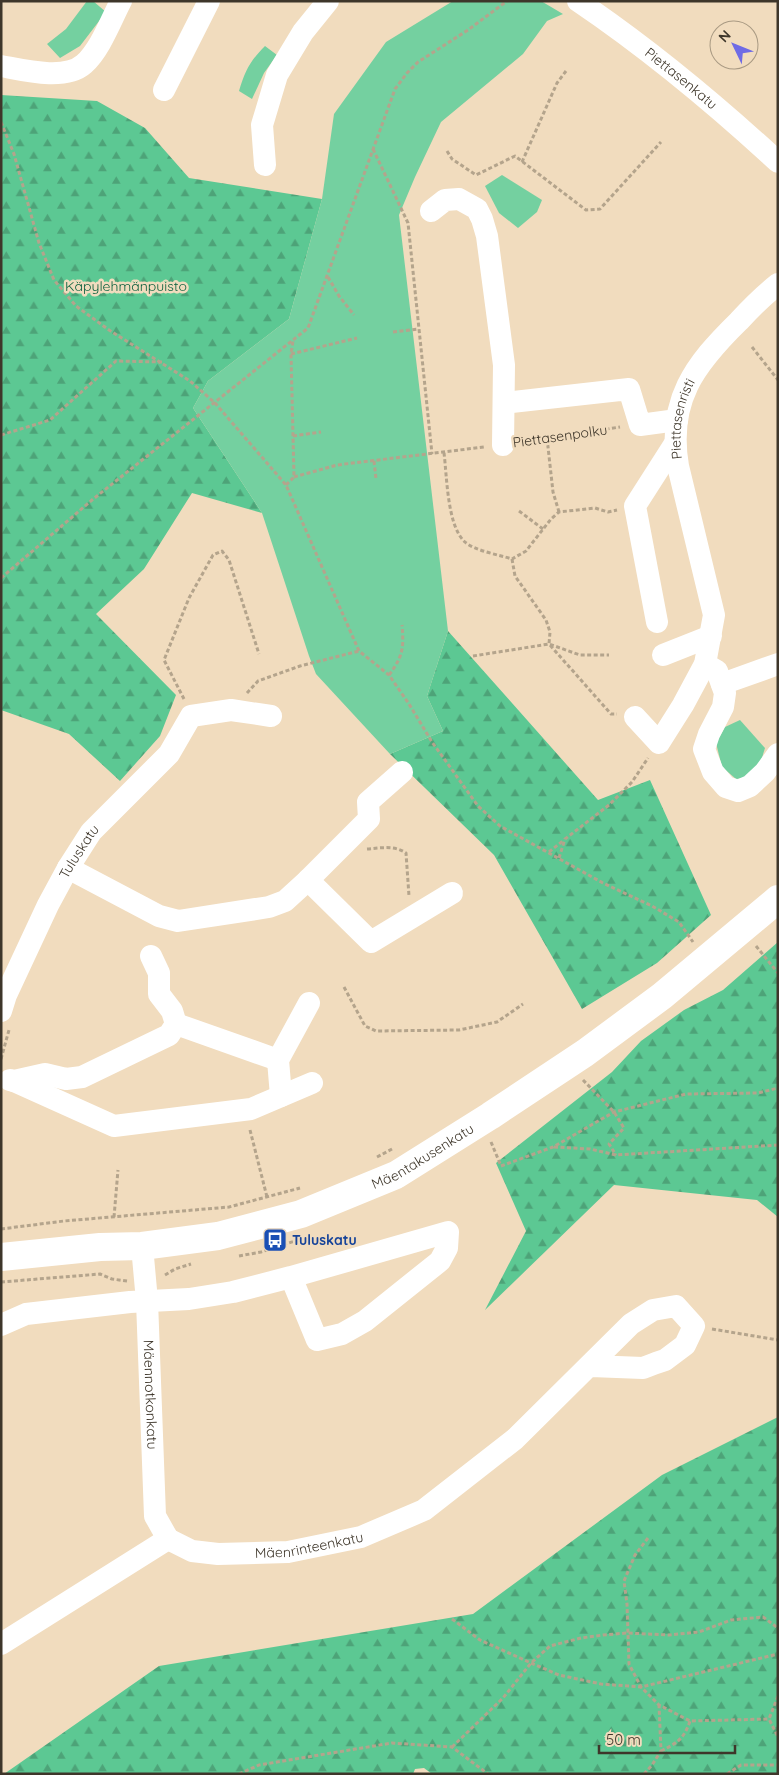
<svg xmlns="http://www.w3.org/2000/svg" width="779" height="1775" viewBox="0 0 779 1775" font-family="Quicksand,sans-serif">
<style>
.forest{fill:url(#forest-firs)}
.green{fill:#74d0a0}
.lines{fill:none;stroke-linecap:round;stroke-linejoin:round}
.path{stroke:#b4a48c;stroke-width:3;stroke-dasharray:4 2.5;stroke-linecap:butt}
.minor{stroke:#fff;stroke-width:22}
.major{stroke:#fff;stroke-width:28}
.labels{text-anchor:middle;dominant-baseline:central;stroke-width:5;stroke-linejoin:round;paint-order:stroke}
.street-label{font-size:14px;fill:#3e362a;stroke:#f1dcbe}
.park-label{font-size:14px;fill:#085f3c;stroke:#f1dcbe}
.transit-label{font-size:14px;font-weight:bold;fill:#164399;stroke:#f1dcbe;text-anchor:start}
</style>
<defs>
<pattern id="forest-firs" width="22" height="20" patternUnits="userSpaceOnUse" patternTransform="scale(1.25)"><rect width="22" height="20" fill="#5cc893"/><path d="M5 1l3.5 6h-7zM16 11l3.5 6h-7z" fill="#4da378"/></pattern>
</defs>
<rect width="100%" height="100%" fill="#f1dcbe"/>
<g class="forest">
<path d="M 1,95 L 97,101 L 145,128 L 189,178 L 322,199 L 289,319 L 208,381 L 193,408 L 262,513 L 192,493 L 144,569 L 96,614 L 176,695 L 160,736 L 120,781 L 69,734 L 1,710 Z"/>
<path d="M 448,631 L 598,800 L 650,780 L 711,915 L 657,963 L 582,1009 L 494,855 L 390,754 L 443,731 L 427,696 Z"/>
<path d="M 778,942 L 778,1217 L 757,1200 L 614,1185 L 485,1310 L 526,1231 L 496,1163 L 612,1072 L 641,1041 L 684,1010 L 723,990 Z"/>
<path d="M 778,1417 L 778,1774 L 432,1774 L 424,1768 L 415,1769 L 413,1774 L 4,1774 L 159,1666 L 473,1614 L 662,1475 Z"/>
</g>
<g class="green">
<path d="M 87,1 L 93,1 L 106,12 L 80,46 L 60,58 L 47,44 L 66,29 Z"/>
<path d="M 453,1 L 541,1 L 563,14 L 547,21 L 523,54 L 441,122 L 415,177 L 399,215 L 448,631 L 427,696 L 443,731 L 390,754 L 316,674 L 309,656 L 262,513 L 193,408 L 208,381 L 289,319 L 322,199 L 334,114 L 386,42 Z"/>
<path d="M 265,46 L 277,55 L 264,73 L 252,99 L 239,91 C 245,71 250,61 265,46 Z"/>
<path d="M 502,175 L 542,200 L 537,212 L 518,228 L 499,213 L 485,186 Z"/>
<path d="M 740,720 L 765,748 L 761,761 L 747,778 L 736,779 L 722,767 L 716,743 L 725,727 Z"/>
</g>
<g class="lines">
<g class="path">
<path d="M 1,122 L 14,154 L 39,243 L 54,280 L 76,306 L 109,330 L 190,381 L 215,403 L 286,485 L 359,651 L 389,675 L 409,704 L 432,742 L 478,806 L 500,826 L 603,883 L 652,906 L 679,922 L 693,942"/>
<path d="M 373,149 L 408,223 L 432,454"/>
<path d="M 447,151 L 452,159 L 476,175 L 515,156 L 586,210 L 600,209 L 661,142"/>
<path d="M 522,162 L 557,83 L 566,71"/>
<path d="M 328,277 L 339,296 L 354,315"/>
<path d="M 393,332 L 418,329"/>
<path d="M 752,347 L 778,380"/>
<path d="M 291,354 L 357,338"/>
<path d="M 1,435 L 50,420 L 116,361 L 162,362"/>
<path d="M 293,436 L 321,432"/>
<path d="M 547,438 L 553,492 L 559,512"/>
<path d="M 522,442 L 620,427"/>
<path d="M 444,453 C 447,476 447,526 465,542 C 475,551 500,555 512,559 L 526,551 L 551,519 L 559,512 L 595,508 L 608,512 L 617,510"/>
<path d="M 374,461 L 376,479"/>
<path d="M 294,477 L 337,465 L 484,447"/>
<path d="M 286,485 L 294,477 L 291,354 L 293,341"/>
<path d="M 519,511 L 543,529"/>
<path d="M 512,559 L 515,576 L 546,620 L 550,632 L 549,644 L 611,714 L 617,714"/>
<path d="M 1,578 L 92,500 L 308,328 L 395,89 L 407,73 L 418,62 L 468,30 L 507,1"/>
<path d="M 473,656 L 549,644 L 580,655 L 609,655"/>
<path d="M 389,675 C 403,656 404,648 402,625"/>
<path d="M 247,693 L 258,681 L 300,666 L 359,651"/>
<path d="M 184,699 L 164,660 L 189,598 L 213,555 L 222,551 L 229,560 L 259,654"/>
<path d="M 367,849 C 381,848 394,845 406,853 L 409,896"/>
<path d="M 549,852 L 564,840"/>
<path d="M 559,858 L 565,839 L 609,805 L 632,782 L 648,758"/>
<path d="M 756,946 L 778,973"/>
<path d="M 344,987 L 365,1026 L 376,1031 L 459,1030 L 497,1022 L 523,1004"/>
<path d="M 1,1059 L 9,1030"/>
<path d="M 583,1080 L 614,1112 L 624,1128 L 609,1144 L 616,1155"/>
<path d="M 250,1130 L 267,1197"/>
<path d="M 491,1142 L 501,1166 L 553,1147 L 614,1112 L 686,1094 L 758,1093 L 778,1088"/>
<path d="M 554,1147 L 590,1149 L 616,1155 L 778,1145"/>
<path d="M 377,1157 L 394,1148"/>
<path d="M 114,1217 L 118,1170"/>
<path d="M 1,1229 L 64,1221 L 229,1207 L 300,1188"/>
<path d="M 239,1256 L 261,1252 L 301,1239"/>
<path d="M 165,1275 L 175,1269 L 191,1264"/>
<path d="M 1,1282 L 100,1274 L 112,1279 L 127,1281"/>
<path d="M 712,1329 L 778,1340"/>
<path d="M 648,1538 L 635,1555 L 624,1581 L 627,1604 L 629,1664 L 641,1687 L 659,1705 L 690,1721 L 769,1719"/>
<path d="M 452,1619 L 480,1640 L 531,1663 L 559,1675 L 601,1684 L 641,1687 L 778,1654"/>
<path d="M 778,1696 L 769,1719 L 778,1737"/>
<path d="M 452,1747 L 503,1698 L 531,1663 L 550,1646 L 581,1638 L 603,1635 L 627,1633 L 669,1635 L 699,1632 L 731,1620 L 763,1617 L 778,1628"/>
<path d="M 661,1751 C 677,1743 684,1739 690,1721"/>
<path d="M 239,1774 L 259,1765 L 392,1743 L 452,1747 L 488,1774"/>
<path d="M 644,1774 L 652,1765 L 661,1751 L 659,1705"/>
<path d="M 727,1774 L 741,1765 L 778,1765"/>
</g>
<g class="minor">
<path id="s1" d="M 578,1 C 649,49 715,104 778,162"/>
<path d="M 1,66 C 23,70 65,81 84,64 C 100,50 111,20 121,1"/>
<path d="M 164,90 L 209,1"/>
<path d="M 265,165 L 262,125 L 277,75 L 303,32 L 328,1"/>
<path d="M 431,211 L 445,200 L 459,199 L 477,209 L 482,219 L 487,236 L 504,365 L 503,445"/>
<path d="M 504,403 L 629,389 L 640,425 L 677,420"/>
<path d="M 657,622 L 635,506 L 674,445"/>
<path d="M 663,655 L 711,636"/>
<path d="M 705,664 L 717,671 L 725,693 L 723,707 L 709,734 L 704,749 L 713,772 L 726,787 L 738,791 L 750,786 L 765,772 L 778,754"/>
<path d="M 722,684 L 778,664"/>
<path id="s2" d="M 635,717 L 659,743 L 683,705 L 705,664 L 714,615 L 678,466 C 667,401 694,365 739,321 C 751,308 764,295 778,284"/>
<path d="M 68,868 L 159,916 L 178,921 L 269,907 L 285,901 L 308,880 L 369,819 L 368,802 L 402,772"/>
<path d="M 308,880 L 371,942 L 452,893"/>
<path d="M 151,956 L 159,973 L 159,994 L 172,1011 L 176,1024"/>
<path id="s3" d="M 1,1011 L 6,995 L 48,905 L 68,868 L 91,832 L 169,754 L 191,716 L 231,710 L 271,716"/>
<path d="M 10,1080 L 14,1081 L 45,1074 L 66,1079 L 82,1077 L 169,1035 L 176,1024 L 278,1060"/>
<path d="M 14,1081 L 114,1126 L 251,1109 L 312,1083"/>
<path d="M 281,1096 L 278,1060 L 309,1003"/>
<path id="s4" d="M 142,1246 L 147,1301 L 155,1516 L 168,1539"/>
<path d="M 1,1325 L 26,1314 L 130,1302 L 189,1299 L 233,1292 L 291,1277 L 448,1232 L 447,1248 L 440,1261 L 365,1321 L 342,1334 L 317,1340 L 291,1277"/>
<path id="s5" d="M 1,1644 L 168,1539 L 192,1551 L 218,1554 L 288,1552 L 361,1537 L 424,1510 L 515,1439 L 631,1324 L 653,1310 L 676,1306 L 694,1326 L 685,1345 L 665,1360 L 656,1363 L 643,1368 L 591,1366"/>
</g>
<path class="major" id="s6" d="M 1,1257 L 100,1247 L 142,1246 L 218,1236 L 301,1214 L 396,1175 L 490,1116 L 585,1053 L 662,996 L 778,899"/>
</g>
<defs>
<g id="bus-square" transform="scale(1.25)"><rect x="-9" y="-9" width="18" height="18" rx="4" fill="#1a4fb4" stroke="#f1dcbe"/><path d="M-5-6H5V4H4V6H2V4H-2V6H-4V4H-5ZM-3.5-4V0h7V-4ZM-3.5 1.2v1.5H-2V1.2ZM2 1.2v1.5H3.5V1.2Z" fill="#fff"/></g>
</defs>
<g fill-rule="evenodd">
<use href="#bus-square" x="275" y="1240"/>
</g>
<g class="labels">
<g class="street-label">
<text stroke="none"><textPath href="#s1" startOffset="129">Piettasenkatu</textPath></text>
<text stroke="none"><textPath href="#s2" startOffset="378">Piettasenristi</textPath></text>
<text transform="translate(560 436) rotate(-8)">Piettasenpolku</text>
<text stroke="none"><textPath href="#s3" startOffset="178">Tuluskatu</textPath></text>
<text stroke="none"><textPath href="#s6" startOffset="439">Mäentakusenkatu</textPath></text>
<text stroke="none"><textPath href="#s4" startOffset="149">Mäennotkonkatu</textPath></text>
<text stroke="none"><textPath href="#s5" startOffset="342">Mäenrinteenkatu</textPath></text>
</g>
<g class="park-label">
<text x="126" y="286">Käpylehmänpuisto</text>
</g>
<g class="transit-label">
<text x="292" y="1240">Tuluskatu</text>
</g>
</g>
<rect width="779" height="1775" fill="none" stroke="#3e362a" stroke-width="5"/>
<g transform="translate(734 45) rotate(313)"><circle r="24" fill="#f1dcbe" stroke="#a99a83"/>
<path d="M0-4L9 19L0 12L-9 19Z" fill="#6f6be5"/>
<text y="-8" font-size="14" font-weight="bold" text-anchor="middle" fill="#3e362a">N</text>
</g>
<path d="M599 1745v8h136v-8" fill="none" stroke="#3e362a" stroke-width="2.5"/>
<text x="606" y="1745" font-size="15" fill="#3e362a" stroke="#f1dcbe" stroke-width="4" paint-order="stroke">50 m</text>
</svg>
